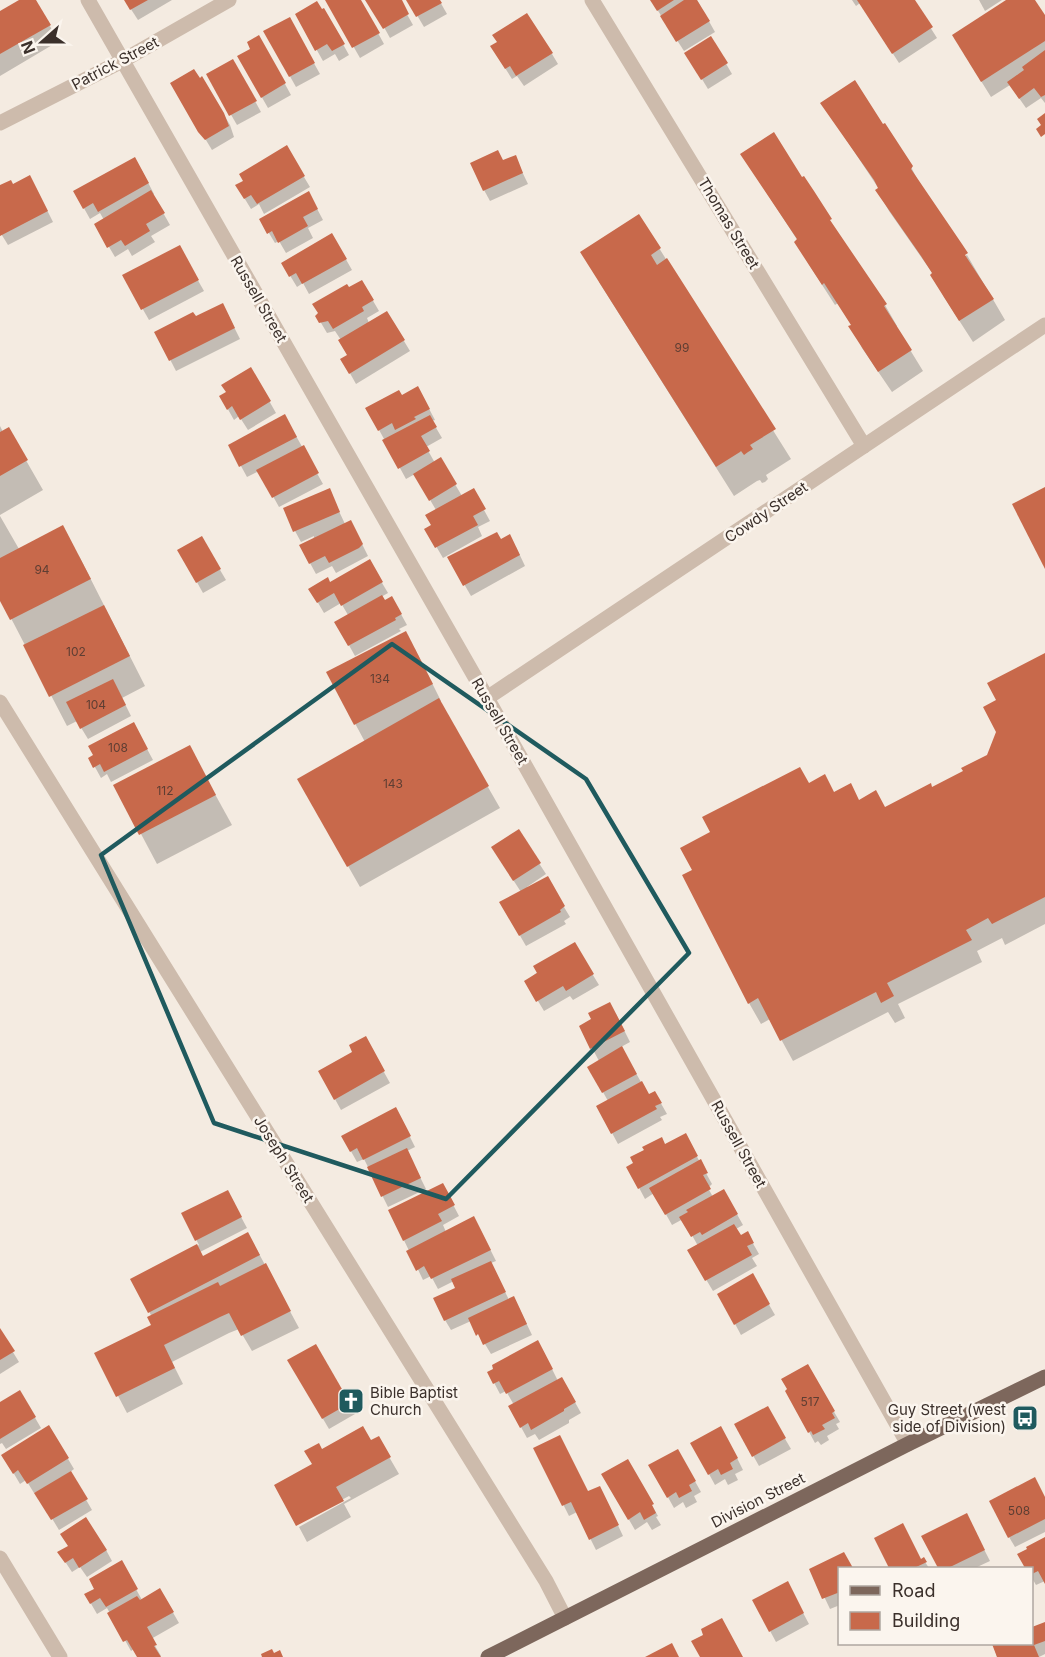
<svg xmlns="http://www.w3.org/2000/svg" width="1045" height="1657" viewBox="0 0 1045 1657" font-family="Inter,sans-serif">
<style>
.shadow{fill:#0003}
.building{fill:#c8694b}
.lines{fill:none;stroke-linecap:round;stroke-linejoin:round}
.minor{stroke:#cdbbac;stroke-width:15}
.major{stroke:#7d675c;stroke-width:15}
.marked{fill:none;stroke:#1f5a5e;stroke-width:4.5;stroke-linejoin:round}
.labels{text-anchor:middle;dominant-baseline:central;stroke-width:5;stroke-linejoin:round;paint-order:stroke}
.number-label{font-size:12px;fill:#5e3e33}
.street-label{font-size:15px;fill:#3b302b;stroke:#fbf5ee}
.poi-label{font-size:15px;fill:#3b302b;stroke:#fbf5ee;text-anchor:start}
</style>
<rect width="100%" height="100%" fill="#f4ebe1"/>
<g class="shadow">
<path d="M 22,0 L 34,0 L 59,41 L 0,76 L 0,13 Z"/>
<path d="M 125,0 L 172,0 L 138,20 Z"/>
<path d="M 327,0 L 360,0 L 384,44 L 360,58 Z"/>
<path d="M 369,0 L 399,0 L 413,25 L 390,38 Z"/>
<path d="M 408,0 L 439,0 L 447,14 L 424,27 Z"/>
<path d="M 651,0 L 697,0 L 715,32 L 684,51 Z"/>
<path d="M 852,0 L 913,0 L 937,38 L 899,63 L 860,3 L 856,6 Z"/>
<path d="M 979,0 L 1002,0 L 985,11 Z"/>
<path d="M 1009,0 L 1033,0 L 1045,18 L 1045,103 L 1041,98 L 1026,108 L 1010,85 L 991,97 L 963,52 Z"/>
<path d="M 324,10 L 349,55 L 339,61 L 335,54 L 323,61 L 297,15 Z"/>
<path d="M 289,19 L 320,74 L 296,87 L 265,32 Z"/>
<path d="M 259,37 L 291,95 L 268,108 L 239,57 L 252,49 Z"/>
<path d="M 711,38 L 732,74 L 708,89 L 686,53 Z"/>
<path d="M 499,43 L 552,54 L 558,64 L 524,86 L 517,76 L 512,79 L 498,57 Z"/>
<path d="M 233,61 L 261,112 L 237,125 L 208,75 Z"/>
<path d="M 202,78 L 230,125 L 234,137 L 212,150 L 172,84 Z"/>
<path d="M 822,103 L 911,167 L 959,260 L 967,255 L 1005,320 L 973,342 L 944,297 L 933,274 L 889,211 L 877,190 L 879,189 Z"/>
<path d="M 286,147 L 310,187 L 264,214 L 259,204 L 251,209 L 237,186 Z"/>
<path d="M 742,155 L 802,178 L 885,305 L 897,326 L 896,327 L 923,371 L 892,392 L 862,348 L 852,326 L 838,303 L 835,305 L 808,263 L 798,241 Z"/>
<path d="M 515,157 L 528,184 L 490,201 L 484,190 L 503,162 Z"/>
<path d="M 141,169 L 154,194 L 153,195 L 170,225 L 151,236 L 155,242 L 132,256 L 128,249 L 115,257 L 96,225 L 104,220 L 100,213 L 90,219 L 75,192 Z"/>
<path d="M 0,187 L 36,188 L 53,222 L 8,245 L 0,232 Z"/>
<path d="M 314,203 L 323,220 L 308,228 L 313,238 L 286,253 L 279,241 L 275,243 L 261,220 Z"/>
<path d="M 639,216 L 791,459 L 766,475 L 768,479 L 765,482 L 762,483 L 760,480 L 757,481 L 734,496 L 599,282 Z"/>
<path d="M 332,235 L 352,270 L 309,294 L 303,283 L 297,287 L 283,264 Z"/>
<path d="M 179,247 L 204,291 L 149,320 L 124,276 Z"/>
<path d="M 362,282 L 379,311 L 367,318 L 369,323 L 387,313 L 410,351 L 356,384 L 342,359 L 349,355 L 341,340 L 335,331 L 327,333 L 317,316 L 349,289 Z"/>
<path d="M 228,315 L 240,339 L 176,371 L 156,332 Z"/>
<path d="M 251,369 L 276,413 L 248,430 L 239,416 L 234,420 L 221,397 Z"/>
<path d="M 418,388 L 435,420 L 432,421 L 442,438 L 426,447 L 435,463 L 440,459 L 462,496 L 473,490 L 490,521 L 478,527 L 482,536 L 443,558 L 426,529 L 433,526 L 436,510 L 415,474 L 406,479 L 367,408 L 402,397 Z"/>
<path d="M 0,426 L 3,432 L 8,429 L 43,490 L 0,515 Z"/>
<path d="M 291,427 L 323,484 L 279,507 L 259,471 L 247,477 L 230,446 Z"/>
<path d="M 329,490 L 345,524 L 356,532 L 368,556 L 336,573 L 332,566 L 316,574 L 310,563 L 314,536 L 301,542 L 295,531 Z"/>
<path d="M 0,516 L 19,549 L 79,556 L 145,686 L 122,698 L 131,716 L 88,739 L 77,721 L 67,726 L 0,597 Z"/>
<path d="M 201,538 L 226,580 L 203,593 L 179,550 Z"/>
<path d="M 501,541 L 516,547 L 525,566 L 471,596 L 449,558 Z"/>
<path d="M 369,561 L 388,593 L 381,597 L 385,602 L 392,598 L 407,625 L 399,629 L 401,631 L 355,656 L 336,622 L 348,615 L 341,603 L 324,613 L 310,589 L 330,583 Z"/>
<path d="M 415,649 L 441,701 L 439,702 L 500,808 L 360,887 L 299,780 L 365,742 L 328,673 Z"/>
<path d="M 1045,655 L 1045,924 L 1005,945 L 1002,938 L 977,951 L 982,962 L 898,1004 L 905,1018 L 895,1023 L 888,1012 L 793,1061 L 770,1019 L 761,1024 L 749,1003 L 694,871 L 809,785 L 885,809 L 932,789 L 965,772 L 988,756 L 998,732 L 998,701 Z"/>
<path d="M 139,734 L 153,760 L 111,782 L 107,774 L 101,778 L 90,758 Z"/>
<path d="M 189,747 L 232,825 L 157,864 L 115,785 Z"/>
<path d="M 518,831 L 546,874 L 527,887 L 528,889 L 547,879 L 570,917 L 564,921 L 566,924 L 526,946 L 501,903 L 521,892 L 499,858 Z"/>
<path d="M 574,944 L 599,985 L 573,1000 L 570,996 L 544,1011 L 526,981 Z"/>
<path d="M 616,1014 L 630,1042 L 621,1047 L 649,1096 L 655,1093 L 667,1114 L 660,1117 L 662,1120 L 618,1144 L 598,1107 L 608,1101 L 589,1067 L 599,1061 L 581,1027 Z"/>
<path d="M 365,1038 L 390,1083 L 341,1110 L 320,1072 L 354,1052 Z"/>
<path d="M 401,1119 L 415,1147 L 407,1151 L 426,1189 L 388,1207 L 364,1159 L 357,1162 L 343,1137 Z"/>
<path d="M 685,1135 L 712,1184 L 708,1188 L 713,1197 L 724,1191 L 743,1225 L 736,1229 L 740,1237 L 747,1233 L 759,1254 L 752,1258 L 757,1266 L 713,1291 L 689,1251 L 698,1246 L 683,1219 L 672,1225 L 654,1193 L 645,1199 L 628,1167 Z"/>
<path d="M 447,1193 L 459,1216 L 443,1225 L 446,1232 L 480,1229 L 496,1261 L 491,1263 L 509,1300 L 519,1308 L 532,1335 L 491,1354 L 471,1321 L 451,1330 L 445,1320 L 457,1289 L 454,1281 L 438,1289 L 431,1276 L 423,1280 L 390,1211 Z"/>
<path d="M 233,1202 L 247,1228 L 200,1252 L 203,1257 L 257,1250 L 299,1328 L 252,1351 L 239,1329 L 229,1333 L 172,1362 L 183,1384 L 127,1413 L 96,1354 L 153,1325 L 152,1317 L 132,1280 L 199,1245 L 183,1214 Z"/>
<path d="M 752,1275 L 775,1315 L 741,1335 L 719,1294 Z"/>
<path d="M 0,1331 L 19,1362 L 0,1374 Z"/>
<path d="M 315,1346 L 355,1414 L 329,1429 L 289,1361 Z"/>
<path d="M 544,1353 L 558,1381 L 562,1379 L 581,1413 L 569,1420 L 569,1423 L 539,1440 L 535,1434 L 527,1438 L 510,1407 L 514,1405 L 506,1391 L 500,1394 L 489,1373 Z"/>
<path d="M 807,1366 L 840,1422 L 836,1424 L 839,1429 L 827,1436 L 829,1440 L 821,1445 L 818,1441 L 815,1443 L 787,1391 Z"/>
<path d="M 20,1392 L 41,1428 L 6,1449 L 2,1443 L 0,1444 L 0,1404 Z"/>
<path d="M 767,1408 L 791,1449 L 759,1466 L 736,1425 Z"/>
<path d="M 49,1427 L 74,1469 L 70,1472 L 92,1510 L 59,1530 L 36,1492 L 34,1493 L 26,1480 L 20,1484 L 3,1455 Z"/>
<path d="M 378,1438 L 399,1474 L 344,1504 L 351,1517 L 307,1542 L 299,1527 L 351,1498 L 349,1496 L 297,1524 L 314,1465 L 321,1451 L 371,1442 Z"/>
<path d="M 727,1438 L 743,1470 L 735,1474 L 738,1480 L 728,1485 L 725,1479 L 715,1485 L 692,1443 Z"/>
<path d="M 535,1448 L 588,1493 L 605,1498 L 623,1536 L 596,1550 L 577,1512 L 569,1516 Z"/>
<path d="M 678,1451 L 701,1492 L 694,1496 L 697,1502 L 686,1508 L 683,1502 L 674,1508 L 650,1465 Z"/>
<path d="M 627,1461 L 658,1516 L 656,1517 L 661,1525 L 652,1530 L 647,1522 L 635,1530 L 603,1475 Z"/>
<path d="M 1045,1499 L 1045,1532 L 1015,1547 L 1009,1537 Z"/>
<path d="M 972,1526 L 990,1561 L 975,1568 L 940,1568 L 923,1537 Z"/>
<path d="M 876,1539 L 921,1561 L 923,1559 L 929,1568 L 891,1568 Z"/>
<path d="M 1045,1539 L 1045,1581 L 1036,1585 L 1032,1578 L 1032,1568 L 1026,1568 L 1019,1555 Z"/>
<path d="M 69,1546 L 106,1550 L 112,1561 L 87,1577 L 80,1567 L 72,1572 L 66,1563 Z"/>
<path d="M 844,1554 L 852,1568 L 840,1568 L 840,1605 L 830,1609 L 811,1569 Z"/>
<path d="M 121,1562 L 142,1600 L 160,1590 L 179,1623 L 151,1639 L 161,1656 L 159,1657 L 138,1657 L 134,1649 L 131,1651 L 107,1608 L 97,1614 L 86,1595 L 96,1589 Z"/>
<path d="M 793,1594 L 809,1624 L 776,1642 L 754,1601 Z"/>
<path d="M 1045,1623 L 1045,1654 L 1039,1657 L 997,1657 L 993,1644 L 1032,1644 L 1032,1629 Z"/>
</g>
<g class="building">
<path d="M 19,0 L 36,0 L 51,25 L 0,54 L 0,11 Z"/>
<path d="M 124,0 L 148,0 L 130,10 Z"/>
<path d="M 325,0 L 361,0 L 380,33 L 352,48 Z"/>
<path d="M 365,0 L 402,0 L 409,14 L 383,29 Z"/>
<path d="M 406,0 L 440,0 L 442,3 L 416,17 Z"/>
<path d="M 650,0 L 674,0 L 657,11 Z"/>
<path d="M 684,0 L 697,0 L 710,21 L 676,42 L 660,16 Z"/>
<path d="M 857,0 L 915,0 L 933,27 L 892,54 Z"/>
<path d="M 1006,0 L 1035,0 L 1045,15 L 1045,41 L 981,82 L 952,35 Z"/>
<path d="M 317,1 L 322,9 L 324,8 L 345,44 L 332,51 L 327,44 L 315,51 L 295,14 Z"/>
<path d="M 527,13 L 553,53 L 516,76 L 510,66 L 505,69 L 490,46 L 497,42 L 492,35 Z"/>
<path d="M 290,17 L 315,63 L 289,77 L 263,31 Z"/>
<path d="M 259,35 L 286,83 L 261,98 L 237,56 L 250,49 L 247,42 Z"/>
<path d="M 711,36 L 728,63 L 701,80 L 684,53 Z"/>
<path d="M 1045,50 L 1045,95 L 1041,97 L 1034,88 L 1019,99 L 1007,82 L 1024,70 L 1022,67 Z"/>
<path d="M 233,59 L 257,101 L 229,116 L 206,74 Z"/>
<path d="M 194,69 L 200,78 L 202,76 L 224,113 L 229,126 L 205,140 L 198,132 L 170,83 Z"/>
<path d="M 855,80 L 883,124 L 885,123 L 913,166 L 911,169 L 962,244 L 968,253 L 965,255 L 994,299 L 959,321 L 930,275 L 932,273 L 921,256 L 875,190 L 878,188 L 874,180 L 820,103 Z"/>
<path d="M 1045,113 L 1045,134 L 1041,137 L 1036,129 L 1041,125 L 1037,119 Z"/>
<path d="M 774,132 L 802,177 L 804,176 L 814,191 L 832,219 L 830,220 L 887,304 L 884,306 L 912,350 L 878,372 L 848,326 L 851,325 L 824,283 L 822,285 L 794,242 L 797,239 L 740,154 Z"/>
<path d="M 287,145 L 305,176 L 257,204 L 251,195 L 244,199 L 235,185 L 243,181 L 239,174 Z"/>
<path d="M 498,150 L 503,160 L 516,155 L 523,173 L 483,191 L 470,163 Z"/>
<path d="M 135,157 L 149,183 L 98,212 L 93,203 L 83,209 L 73,191 Z"/>
<path d="M 30,175 L 48,211 L 0,236 L 0,185 L 11,180 L 13,184 Z"/>
<path d="M 151,190 L 165,213 L 146,224 L 150,231 L 125,246 L 121,240 L 107,248 L 94,224 Z"/>
<path d="M 309,191 L 318,209 L 303,217 L 308,226 L 278,243 L 272,231 L 267,234 L 259,219 Z"/>
<path d="M 639,214 L 661,248 L 651,255 L 657,265 L 667,258 L 776,429 L 750,445 L 753,449 L 748,452 L 744,455 L 741,451 L 740,452 L 716,467 L 580,252 Z"/>
<path d="M 332,233 L 347,259 L 302,284 L 296,273 L 289,277 L 281,263 Z"/>
<path d="M 180,245 L 199,280 L 141,310 L 122,275 Z"/>
<path d="M 362,280 L 374,300 L 362,307 L 364,311 L 333,329 L 328,321 L 319,323 L 315,316 L 318,313 L 312,304 L 347,284 L 349,287 Z"/>
<path d="M 223,303 L 235,328 L 169,361 L 154,332 L 193,312 L 196,316 Z"/>
<path d="M 387,311 L 405,340 L 349,374 L 340,359 L 347,355 L 338,340 Z"/>
<path d="M 251,367 L 271,401 L 240,420 L 232,406 L 227,410 L 219,396 L 226,392 L 221,385 Z"/>
<path d="M 418,386 L 430,409 L 414,417 L 416,419 L 395,430 L 392,423 L 378,431 L 365,408 L 399,390 L 402,395 Z"/>
<path d="M 285,414 L 297,437 L 239,467 L 228,445 Z"/>
<path d="M 430,415 L 437,427 L 421,436 L 430,451 L 398,469 L 382,440 Z"/>
<path d="M 9,427 L 28,460 L 0,476 L 0,432 Z"/>
<path d="M 304,445 L 319,473 L 272,498 L 256,470 Z"/>
<path d="M 441,457 L 457,484 L 429,501 L 413,474 Z"/>
<path d="M 1045,487 L 1045,569 L 1012,504 Z"/>
<path d="M 330,488 L 340,512 L 293,532 L 283,508 Z"/>
<path d="M 474,488 L 486,509 L 473,516 L 478,525 L 435,548 L 424,529 L 431,525 L 425,515 Z"/>
<path d="M 351,520 L 363,544 L 359,548 L 329,563 L 325,556 L 309,564 L 299,545 Z"/>
<path d="M 63,525 L 91,579 L 10,620 L 0,601 L 0,558 Z"/>
<path d="M 497,532 L 501,539 L 510,534 L 520,555 L 463,586 L 447,557 Z"/>
<path d="M 202,536 L 221,569 L 196,583 L 177,550 Z"/>
<path d="M 370,559 L 383,582 L 341,606 L 334,593 L 317,603 L 308,589 L 328,577 L 330,582 Z"/>
<path d="M 382,595 L 385,600 L 392,596 L 402,614 L 395,618 L 396,620 L 348,646 L 334,622 Z"/>
<path d="M 104,605 L 130,656 L 49,697 L 23,645 Z"/>
<path d="M 406,631 L 433,684 L 354,725 L 326,672 Z"/>
<path d="M 1045,653 L 1045,897 L 992,924 L 988,918 L 966,930 L 972,940 L 887,983 L 894,996 L 881,1003 L 876,992 L 780,1041 L 758,998 L 748,1004 L 682,875 L 692,870 L 680,848 L 710,832 L 702,817 L 800,767 L 809,783 L 825,774 L 834,792 L 851,783 L 859,800 L 876,790 L 885,807 L 931,783 L 932,787 L 963,771 L 961,768 L 987,755 L 996,732 L 983,707 L 996,700 L 987,683 Z"/>
<path d="M 113,679 L 126,705 L 80,729 L 66,702 Z"/>
<path d="M 439,698 L 489,786 L 347,867 L 297,779 Z"/>
<path d="M 134,722 L 148,749 L 104,772 L 100,764 L 93,768 L 88,758 L 93,755 L 88,746 Z"/>
<path d="M 190,745 L 216,795 L 139,835 L 113,785 Z"/>
<path d="M 519,829 L 541,863 L 513,881 L 491,847 Z"/>
<path d="M 548,876 L 565,906 L 560,910 L 561,912 L 519,936 L 499,902 Z"/>
<path d="M 575,942 L 594,974 L 566,991 L 563,986 L 536,1002 L 524,981 L 537,973 L 533,966 Z"/>
<path d="M 610,1002 L 625,1031 L 590,1049 L 579,1026 L 591,1019 L 588,1013 Z"/>
<path d="M 366,1036 L 385,1071 L 334,1100 L 318,1071 L 352,1052 L 349,1045 Z"/>
<path d="M 622,1046 L 637,1074 L 602,1093 L 587,1067 Z"/>
<path d="M 642,1081 L 649,1094 L 655,1091 L 662,1103 L 655,1106 L 657,1109 L 611,1134 L 596,1106 Z"/>
<path d="M 396,1107 L 411,1136 L 363,1160 L 357,1148 L 350,1152 L 341,1136 Z"/>
<path d="M 686,1133 L 698,1156 L 638,1189 L 626,1167 L 633,1163 L 630,1157 L 644,1150 L 642,1147 L 662,1137 L 665,1144 Z"/>
<path d="M 407,1148 L 421,1178 L 381,1197 L 367,1167 Z"/>
<path d="M 701,1159 L 708,1173 L 703,1175 L 711,1189 L 665,1215 L 649,1188 Z"/>
<path d="M 443,1183 L 455,1205 L 438,1214 L 442,1221 L 403,1241 L 388,1210 Z"/>
<path d="M 724,1189 L 738,1214 L 702,1235 L 700,1232 L 691,1237 L 679,1217 L 688,1212 L 686,1210 Z"/>
<path d="M 228,1190 L 242,1217 L 195,1241 L 181,1213 Z"/>
<path d="M 474,1216 L 491,1250 L 431,1279 L 424,1266 L 416,1271 L 406,1251 Z"/>
<path d="M 734,1224 L 741,1235 L 748,1231 L 754,1243 L 747,1246 L 752,1255 L 705,1281 L 687,1250 Z"/>
<path d="M 248,1232 L 260,1255 L 148,1313 L 130,1279 L 197,1244 L 203,1256 Z"/>
<path d="M 491,1261 L 506,1292 L 444,1321 L 433,1298 L 455,1288 L 451,1279 Z"/>
<path d="M 266,1263 L 291,1311 L 241,1336 L 229,1313 L 220,1317 L 164,1345 L 175,1368 L 116,1397 L 94,1353 L 151,1325 L 147,1317 L 218,1282 L 220,1286 Z"/>
<path d="M 753,1273 L 770,1304 L 734,1325 L 717,1294 Z"/>
<path d="M 514,1296 L 527,1324 L 483,1345 L 478,1334 L 476,1336 L 468,1318 Z"/>
<path d="M 0,1328 L 15,1351 L 0,1360 Z"/>
<path d="M 538,1340 L 553,1369 L 506,1394 L 499,1381 L 493,1384 L 487,1372 L 493,1369 L 492,1365 Z"/>
<path d="M 316,1344 L 350,1403 L 322,1419 L 287,1360 Z"/>
<path d="M 808,1364 L 835,1411 L 832,1413 L 835,1418 L 822,1425 L 825,1429 L 813,1435 L 811,1431 L 808,1433 L 785,1391 L 787,1389 L 781,1379 Z"/>
<path d="M 562,1377 L 576,1402 L 564,1409 L 564,1411 L 531,1430 L 528,1423 L 520,1428 L 508,1406 Z"/>
<path d="M 20,1390 L 36,1417 L 0,1439 L 0,1402 Z"/>
<path d="M 768,1406 L 786,1438 L 752,1457 L 734,1424 Z"/>
<path d="M 49,1425 L 69,1458 L 27,1484 L 18,1470 L 13,1474 L 1,1455 Z"/>
<path d="M 363,1426 L 371,1440 L 379,1436 L 391,1457 L 336,1487 L 344,1501 L 296,1526 L 274,1485 L 312,1464 L 304,1451 L 319,1443 L 322,1449 Z"/>
<path d="M 721,1426 L 738,1458 L 730,1463 L 733,1469 L 721,1475 L 718,1469 L 708,1475 L 690,1443 Z"/>
<path d="M 560,1435 L 588,1491 L 600,1486 L 619,1525 L 589,1540 L 571,1502 L 562,1506 L 533,1448 Z"/>
<path d="M 678,1449 L 696,1481 L 689,1485 L 692,1491 L 679,1498 L 676,1492 L 667,1498 L 648,1465 Z"/>
<path d="M 628,1459 L 654,1504 L 652,1505 L 656,1513 L 644,1520 L 640,1512 L 628,1520 L 601,1474 Z"/>
<path d="M 71,1471 L 88,1499 L 51,1520 L 34,1493 Z"/>
<path d="M 1035,1477 L 1045,1497 L 1045,1519 L 1008,1538 L 989,1501 Z"/>
<path d="M 967,1513 L 985,1550 L 948,1568 L 938,1568 L 921,1536 Z"/>
<path d="M 86,1517 L 107,1550 L 79,1568 L 73,1558 L 65,1563 L 57,1552 L 68,1546 L 60,1534 Z"/>
<path d="M 903,1523 L 921,1559 L 924,1557 L 927,1562 L 914,1568 L 889,1568 L 874,1538 Z"/>
<path d="M 1045,1537 L 1045,1584 L 1038,1571 L 1032,1574 L 1032,1568 L 1025,1568 L 1017,1554 L 1027,1549 L 1026,1547 Z"/>
<path d="M 844,1552 L 853,1568 L 840,1568 L 840,1592 L 822,1599 L 809,1569 Z"/>
<path d="M 122,1560 L 138,1589 L 106,1607 L 100,1598 L 90,1604 L 84,1594 L 94,1589 L 89,1579 Z"/>
<path d="M 788,1581 L 804,1613 L 769,1632 L 752,1600 Z"/>
<path d="M 160,1588 L 174,1612 L 147,1627 L 157,1645 L 154,1646 L 161,1657 L 137,1657 L 127,1640 L 123,1642 L 107,1613 L 137,1596 L 140,1600 Z"/>
<path d="M 722,1618 L 743,1657 L 700,1657 L 691,1641 L 703,1635 L 701,1629 Z"/>
<path d="M 1045,1622 L 1045,1641 L 1034,1645 L 1039,1657 L 997,1657 L 992,1644 L 1032,1644 L 1032,1627 Z"/>
<path d="M 672,1643 L 679,1657 L 645,1657 Z"/>
<path d="M 272,1649 L 274,1653 L 280,1650 L 283,1657 L 262,1657 L 261,1654 Z"/>
</g>
<g class="lines">
<g class="minor">
<path d="M 88,0 L 487,698 L 908,1444"/>
<path d="M 592,0 L 864,446"/>
<path d="M 0,123 L 122,61 L 229,0"/>
<path d="M 487,698 L 1045,325"/>
<path d="M 0,702 L 546,1581 L 565,1618"/>
<path d="M 0,1558 L 60,1657"/>
</g>
<path class="major" d="M 488,1657 L 908,1444 L 1045,1377"/>
</g>
<path class="marked" d="M 392,644 L 586,779 L 689,953 L 446,1199 L 214,1123 L 101,855 Z"/>
<defs>
<g id="church-square" transform="scale(1.35)"><rect x="-9" y="-9" width="18" height="18" rx="4" fill="#1f5a5e" stroke="#fbf5ee"/><path d="M-1.2-6h2.4v3.5h3.3v2.4h-3.3V6h-2.4V-.1h-3.3v-2.4h3.3Z" fill="#fff"/></g>
<g id="bus-square" transform="scale(1.35)"><rect x="-9" y="-9" width="18" height="18" rx="4" fill="#1f5a5e" stroke="#fbf5ee"/><path d="M-5-6H5V4H4V6H2V4H-2V6H-4V4H-5ZM-3.5-4V0h7V-4ZM-3.5 1.2v1.5H-2V1.2ZM2 1.2v1.5H3.5V1.2Z" fill="#fff"/></g>
</defs>
<g fill-rule="evenodd">
<use href="#church-square" x="351" y="1401"/>
<use href="#bus-square" x="1025" y="1418"/>
</g>
<g class="labels">
<g class="number-label">
<text x="682" y="347">99</text>
<text x="42" y="569">94</text>
<text x="76" y="651">102</text>
<text x="380" y="678">134</text>
<text x="96" y="704">104</text>
<text x="118" y="747">108</text>
<text x="393" y="783">143</text>
<text x="165" y="790">112</text>
<text x="810" y="1401">517</text>
<text x="1019" y="1510">508</text>
</g>
<g class="street-label">
<text transform="translate(115 63) rotate(-28)">Patrick Street</text>
<text transform="translate(729 223) rotate(59)">Thomas Street</text>
<text transform="translate(259 299) rotate(60)">Russell Street</text>
<text transform="translate(766 512) rotate(-34)">Cowdy Street</text>
<text transform="translate(500 721) rotate(60)">Russell Street</text>
<text transform="translate(739 1144) rotate(61)">Russell Street</text>
<text transform="translate(284 1159) rotate(58)">Joseph Street</text>
<text transform="translate(758 1500) rotate(-27)">Division Street</text>
</g>
<g class="poi-label">
<text x="370" y="1392">Bible Baptist<tspan x="370" dy="17">Church</tspan></text>
<text x="1006" y="1409" text-anchor="end">Guy Street (west<tspan x="1006" dy="17">side of Division)</tspan></text>
</g>
</g>
<rect x="838" y="1567" width="195" height="78" fill="#fbf5ee" stroke="#aea6a0" stroke-width="1.5"/>
<rect x="850" y="1586" width="30" height="9" fill="#7d675c" stroke="#aea6a0" stroke-width="1.5"/>
<text x="892" y="1597" font-size="18" fill="#3b302b">Road</text>
<rect x="850" y="1612" width="30" height="18" fill="#c8694b" stroke="#aea6a0" stroke-width="1.5"/>
<text x="892" y="1627" font-size="18" fill="#3b302b">Building</text>
<g transform="translate(42 42) rotate(249)" stroke="#fbf5ee" stroke-width="4.5" paint-order="stroke">
<path d="M0-4.5L10 22L0 15L-10 22Z" fill="#3b302b"/>
<text y="-9" font-size="16" font-weight="bold" text-anchor="middle" fill="#3b302b">N</text>
</g>
</svg>
